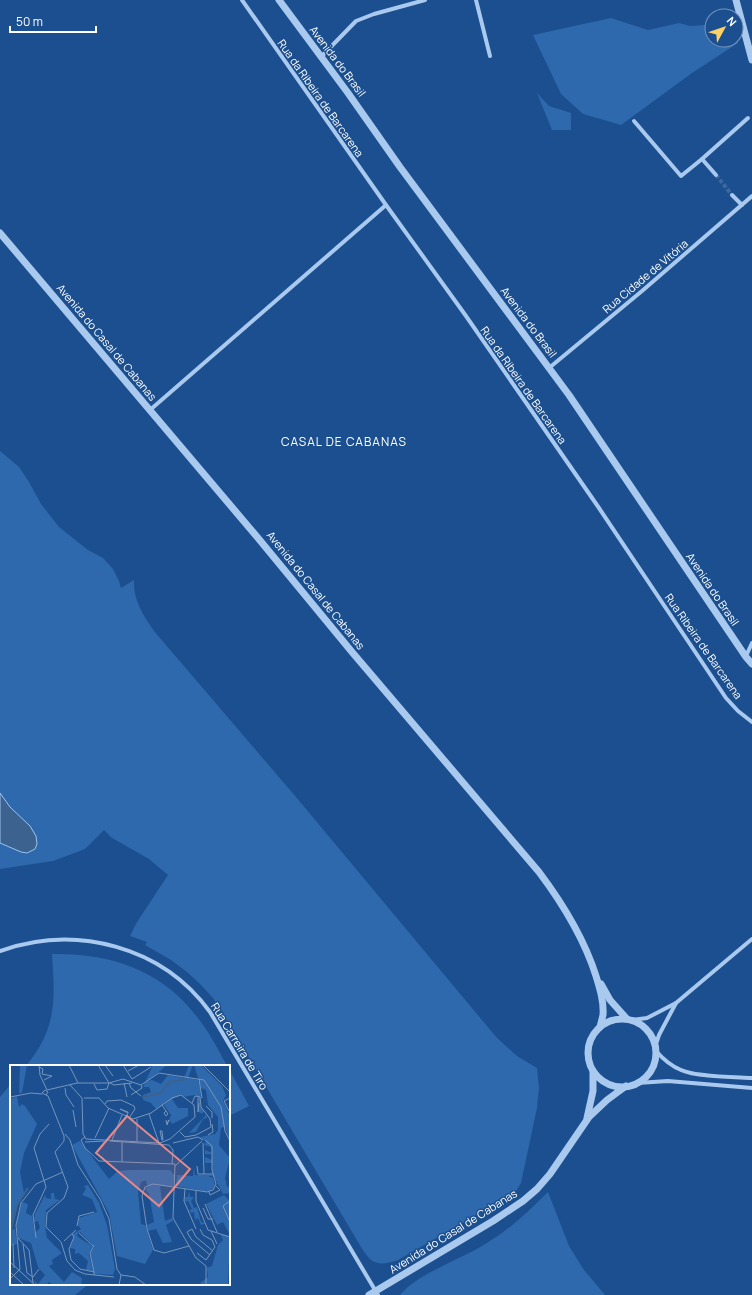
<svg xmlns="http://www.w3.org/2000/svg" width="752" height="1295" viewBox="0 0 752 1295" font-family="Manrope,sans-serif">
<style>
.green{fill:#2e69ad}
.water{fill:#3c6290;stroke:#9cc4f0}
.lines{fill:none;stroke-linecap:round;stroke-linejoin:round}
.minor-tunnel{stroke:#3d69a0;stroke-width:4;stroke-dasharray:4 2;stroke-linecap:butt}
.minor{stroke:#a9c9ee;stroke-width:4}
.tertiary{stroke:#a9c9ee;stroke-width:7}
.labels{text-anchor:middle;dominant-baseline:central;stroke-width:3;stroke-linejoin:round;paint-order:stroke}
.street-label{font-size:11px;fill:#fff;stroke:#1b4f8f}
.neighbourhood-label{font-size:12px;letter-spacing:1px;fill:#fff;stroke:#1b4f8f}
.inset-river{fill:none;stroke:#3c6290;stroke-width:2}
.inset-road{fill:none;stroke:#7695bc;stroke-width:1}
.view{fill:#e88989;fill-opacity:0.15;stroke:#e88989;stroke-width:2}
.inset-edge{fill:none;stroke:#fff;stroke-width:2}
</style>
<rect width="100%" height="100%" fill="#1b4f8f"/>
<g class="green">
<path d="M 611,18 L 648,30 L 679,23 L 690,26 L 706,25 L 712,18 L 712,40 L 736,40 L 736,36 L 738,43 L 692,73 L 621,125 L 583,114 L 561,94 L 533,35 Z"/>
<path d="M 537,93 L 549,106 L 571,113 L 571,130 L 552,130 Z"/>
<path d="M 0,451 L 19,467 L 29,482 L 41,504 L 59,527 L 88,550 L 103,558 L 113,569 L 119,581 L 121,588 L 134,580 C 133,600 143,615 154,631 L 296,797 L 497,1038 L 517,1056 L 537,1068 L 539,1088 L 537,1108 L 521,1183 L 515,1193 L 398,1260 C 374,1268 370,1262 358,1242 L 235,1034 L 213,998 L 201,985 L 187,972 L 171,960 L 145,945 L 147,942 L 130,936 L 137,922 L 168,875 L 149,859 L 112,838 L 104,830 L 85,849 L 53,861 L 0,869 Z"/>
<path d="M 52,954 C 106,953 158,968 193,1012 C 207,1028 217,1047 227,1066 L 26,1066 C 57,1028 55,1001 52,954 Z"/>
<path d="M 229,1069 L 249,1106 L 229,1116 Z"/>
<path d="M 11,1084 L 11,1284 L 89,1284 L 75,1295 L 0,1295 L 0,1097 Z"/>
<path d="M 548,1192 L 569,1246 L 584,1270 L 605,1295 L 400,1295 C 418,1273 462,1259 487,1243 C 510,1229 529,1211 548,1192 Z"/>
</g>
<path class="water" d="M 0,793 L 10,807 L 30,826 L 36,836 L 37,844 L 35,849 L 27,853 L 21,852 L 0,843 Z"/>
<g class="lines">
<path class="minor-tunnel" d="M 716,175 L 732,195"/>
<g class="minor">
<path d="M 242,0 L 386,205 L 466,316 L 599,508 L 726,698 L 738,711 L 752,722"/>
<path d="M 476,0 L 490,56"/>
<path d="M 321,57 L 356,21 L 374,14 L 425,0"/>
<path d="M 634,121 L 681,176 L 702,159 L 716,175"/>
<path d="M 702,159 L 748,118"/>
<path d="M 732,195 L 742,205"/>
<path d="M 549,368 L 642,291 L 752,196"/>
<path d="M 150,410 L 386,205"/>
<path d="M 746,656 L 752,643"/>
<path d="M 0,951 C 76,924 162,946 210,1012 L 378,1295"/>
<path d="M 632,1020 L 647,1018 L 676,1003 L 752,939"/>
<path d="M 655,1047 L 659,1035 L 676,1003"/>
<path d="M 656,1051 C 663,1059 671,1066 681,1070 C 696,1077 734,1077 752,1078"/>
<path d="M 637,1083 L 668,1081 L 752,1088"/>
</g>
<g class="tertiary">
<path d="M 279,0 L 348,93 L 400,167 L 569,395 L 746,657 L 752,664"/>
<path d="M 736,0 L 752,60"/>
<path d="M 0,233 L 258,538 L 352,652 L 539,872 C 563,904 584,938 596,976 C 600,989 604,1002 603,1015 C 602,1019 601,1023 600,1027"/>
<path d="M 601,984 L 610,1000 L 627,1019"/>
<circle cx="622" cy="1053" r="34"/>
<path d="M 587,1118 L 593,1091 L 593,1071"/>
<path d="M 369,1295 L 493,1221 L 523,1201 L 537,1189 L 550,1174 L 589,1117 L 607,1100 L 626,1086"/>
</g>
</g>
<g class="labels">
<g class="street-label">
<text transform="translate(338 61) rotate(53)">Avenida do Brasil</text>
<text transform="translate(321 98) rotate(55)">Rua da Ribeira de Barcarena</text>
<text transform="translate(645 276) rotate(-40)">Rua Cidade de Vitória</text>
<text transform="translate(529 322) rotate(53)">Avenida do Brasil</text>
<text transform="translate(107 342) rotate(50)">Avenida do Casal de Cabanas</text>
<text transform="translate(524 385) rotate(55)">Rua da Ribeira de Barcarena</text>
<text transform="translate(713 589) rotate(56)">Avenida do Brasil</text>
<text transform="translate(316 590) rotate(51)">Avenida do Casal de Cabanas</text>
<text transform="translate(704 646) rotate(55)">Rua Ribeira de Barcarena</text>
<text transform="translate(240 1046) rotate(59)">Rua Carreira de Tiro</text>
<text transform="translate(453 1231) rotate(-32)">Avenida do Casal de Cabanas</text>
</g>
<g class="neighbourhood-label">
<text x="344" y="441">CASAL DE CABANAS</text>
</g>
</g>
<g transform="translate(10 1065)">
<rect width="220" height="220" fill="#1b4f8f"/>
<path d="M 10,0 L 17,0 L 12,28 L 9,28 ZM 141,0 L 157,0 L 138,16 L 142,15 L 151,19 L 158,10 L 174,13 L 179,0 L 183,0 L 178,13 L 188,15 L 191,26 L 190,41 L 194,46 L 192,49 L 189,47 L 189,34 L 185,30 L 173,32 L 171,29 L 146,44 L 141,38 L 133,35 L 133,30 L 141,27 L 139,22 L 133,22 L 142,2 ZM 184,0 L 191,0 L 212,21 L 216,30 L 213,36 L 220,51 L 220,75 L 215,62 L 211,63 L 209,80 L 220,93 L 215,113 L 217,122 L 220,121 L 220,128 L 213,129 L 204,112 L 201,111 L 198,111 L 203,113 L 205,121 L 199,127 L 166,121 L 167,110 L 183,111 L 184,102 L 185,110 L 203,110 L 202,98 L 195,98 L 195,92 L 202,95 L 202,89 L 195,89 L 195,85 L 202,88 L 201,82 L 194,80 L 196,77 L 190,72 L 205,69 L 208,65 L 208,52 L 198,40 L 196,25 L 191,23 ZM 7,31 L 9,42 L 12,39 L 15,41 L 27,59 L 14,88 L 10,107 L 14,128 L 6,142 L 0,163 L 0,34 ZM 162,34 L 168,43 L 178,43 L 178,51 L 162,59 L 159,55 L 161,50 L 154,40 ZM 196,50 L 197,53 L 193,54 L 186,67 L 179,68 ZM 70,76 L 99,114 L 108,106 L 120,105 L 160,105 L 165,111 L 163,121 L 137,120 L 136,115 L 131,117 L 128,126 L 131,159 L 135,160 L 143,185 L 135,199 L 107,191 L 99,148 L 62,80 ZM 78,120 L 89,138 L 97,160 L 105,204 L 103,210 L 84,209 L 80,188 L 84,181 L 70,167 L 67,169 L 68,172 L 82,181 L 79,189 L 83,206 L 76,205 L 78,196 L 69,188 L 65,189 L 65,184 L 60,183 L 64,173 L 63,169 L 71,164 L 68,160 L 69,153 L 87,147 L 82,134 L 72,130 L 76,124 L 74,121 ZM 141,120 L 150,121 L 155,156 L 162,153 L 163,156 L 156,160 L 162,177 L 153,178 L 146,164 L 138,166 L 137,160 L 144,157 L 139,129 L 135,124 ZM 179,126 L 180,132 L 184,132 L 181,136 L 184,143 L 187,142 L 191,157 L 196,158 L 191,160 L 188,153 L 185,155 L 184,147 L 181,148 L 179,145 L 182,144 L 178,136 L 175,137 L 175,132 L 178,132 ZM 41,128 L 44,128 L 45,134 L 50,135 L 36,145 L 35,161 L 37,173 L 52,188 L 42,195 L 43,199 L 39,201 L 54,217 L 62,207 L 72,213 L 71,220 L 43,220 L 39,217 L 36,220 L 26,220 L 23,215 L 28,219 L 35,210 L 28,202 L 21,178 L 8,173 L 6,159 L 12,137 L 18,139 L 16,148 L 22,151 L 26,175 L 25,168 L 30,163 L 28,156 L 24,157 L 25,149 L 35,130 L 36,133 L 41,134 ZM 214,130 L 220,136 L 220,170 L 213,157 L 207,160 L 196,139 ZM 5,164 L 7,179 L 0,181 L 0,165 ZM 210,169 L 220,171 L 218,220 L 193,220 L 190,218 L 198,212 L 197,203 L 202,201 L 208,180 L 213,175 Z" fill="#2e69ad"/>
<path class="inset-river" d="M 132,32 L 150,28 L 160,17 L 177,14M 0,169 L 7,140 L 18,123"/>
<path class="inset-road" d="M 29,0 L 30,10 L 37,25M 59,0 L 68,18M 95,0 L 103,11M 113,0 L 122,14M 193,0 L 220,27M 29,2 L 33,4 L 32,9 L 42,11 L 34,15M 118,6 L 129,0M 122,14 L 141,2M 189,14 L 192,33M 100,18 L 104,20 L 122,18M 114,18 L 117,32M 119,18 L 121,23 L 131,31M 84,19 L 87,25 L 97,24 L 99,18 L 88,0M 60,20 L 72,33 L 73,69M 131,20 L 149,8 L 194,15 L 211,42 L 215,66 L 220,76M 55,23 L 56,30 L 64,42M 37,25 L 67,18 L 99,18 L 113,14 L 131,20M 36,30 L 38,27 L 35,25 L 32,28 L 38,31 L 54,71 L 54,76 L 45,87 L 58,122 L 54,133 L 37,148 L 36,162 L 51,177 L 57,196 L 65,205 L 75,209 L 104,212M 121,30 L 132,23 L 131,20M 0,32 L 21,28 L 32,29M 188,33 L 188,47 L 189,38M 95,39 L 97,36 L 111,35 L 124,41 L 125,44 L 119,53M 152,40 L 158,49 L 156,51 L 154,48 L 156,46M 196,41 L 202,47 L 202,53M 63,45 L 66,62M 219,46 L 214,36 L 220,33M 139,49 L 149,78M 116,52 L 118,48 L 118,47 L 110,44 L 118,48M 127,54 L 127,76M 156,55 L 157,60 L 159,55 L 157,58M 150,66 L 152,66 L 153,75 L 152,75 ZM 170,67 L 175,72 L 186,70 L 201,62 L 200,54 L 191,42 L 190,32 L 185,31 L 182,38M 55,69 L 60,75 L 68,100 L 90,134 L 99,154 L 107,204 L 111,210 L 109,220M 73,69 L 76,74 L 150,78 L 160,74 L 185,52 L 184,40 L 171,30 L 162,33 L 141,48 L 123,54 L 98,43 L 89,33 L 74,33M 198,70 L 203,67 L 202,59M 75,72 L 71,75 L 75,83 L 89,96 L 165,99 L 163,153 L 186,193 L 196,201 L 196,220M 85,73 L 99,43M 102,75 L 112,50M 100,76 L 159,80 L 163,85 L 162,99M 75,77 L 94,76M 112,77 L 112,97M 163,78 L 188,72 L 193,75M 193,78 L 194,109M 165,101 L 192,76M 187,101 L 188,109 L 203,109M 175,124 L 174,136 L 186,164M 186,126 L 186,136 L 198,165 L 220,172M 199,127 L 200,130 L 210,125 L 206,121M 220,136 L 213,141 L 220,157M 195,139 L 207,167M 193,143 L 198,154 L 203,154M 67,161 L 69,151 L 84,147M 182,164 L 177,167 L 181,174 L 200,190M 182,164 L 186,172 L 203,186M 201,166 L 207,179M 69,168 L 83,181M 62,169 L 64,172 L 59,184 L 61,195 L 70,204 L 84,207 L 84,210M 8,173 L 19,185 L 23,218M 26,173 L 23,150 L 36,122 L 24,83 L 30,69 L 39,59M 54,176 L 66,165M 3,179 L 4,203M 13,179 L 17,208 L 23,212 L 29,204M 179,181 L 154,188 L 144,185 L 137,164 L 132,131 L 135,122 L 143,119 L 197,127 L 203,125 L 206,119 L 202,105 L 202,81 L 195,75M 187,188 L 196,195 L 205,182 L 202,175 L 193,170 L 190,164M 0,197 L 25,220M 0,207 L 14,220M 84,207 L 80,188 L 84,180M 111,210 L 125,212 L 136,220M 0,214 L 10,204 L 6,160 L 11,138 L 26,119 L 53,107"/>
<path class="view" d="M 117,51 L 180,104 L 149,141 L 86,88 Z"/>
<rect width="220" height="220" class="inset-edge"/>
</g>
<g transform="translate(724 28) rotate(50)"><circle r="19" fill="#1b4f8f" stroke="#7695bc"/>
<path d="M0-3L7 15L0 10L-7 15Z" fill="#ffd166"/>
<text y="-6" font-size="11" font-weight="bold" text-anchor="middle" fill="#ffffff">N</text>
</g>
<path d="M10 26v6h86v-6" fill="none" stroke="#ffffff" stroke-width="2"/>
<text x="16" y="26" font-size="12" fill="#ffffff" stroke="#1b4f8f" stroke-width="3" paint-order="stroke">50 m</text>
</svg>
